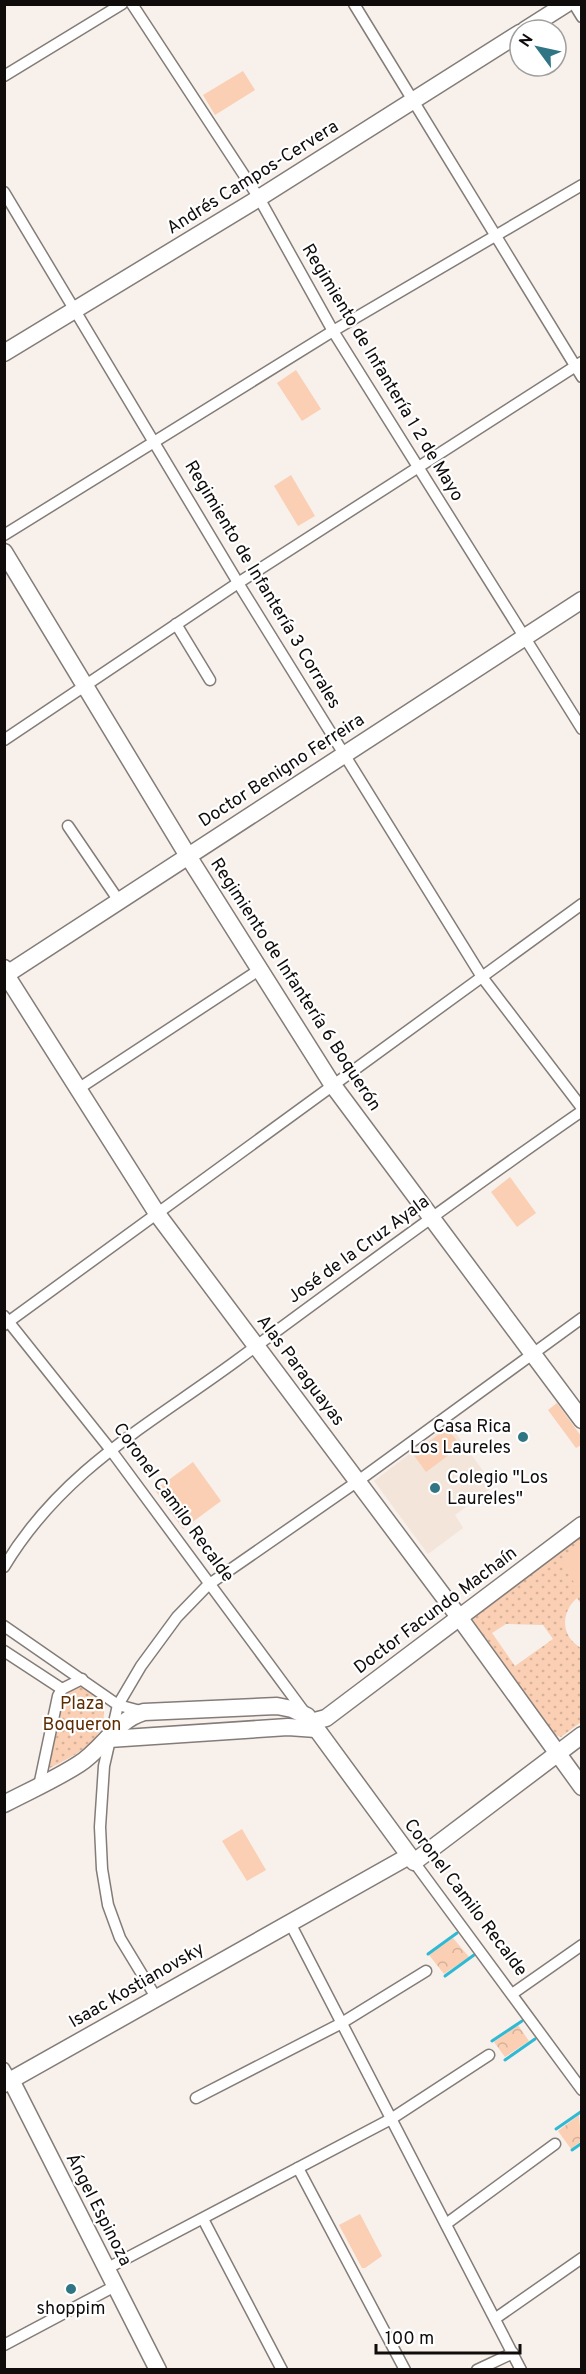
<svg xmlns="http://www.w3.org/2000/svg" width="586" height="2374" viewBox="0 0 586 2374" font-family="Overpass,sans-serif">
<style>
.built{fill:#f4e5db}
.grass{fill:#facfb3}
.forest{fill:url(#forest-crowns)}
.park{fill:url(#park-dots);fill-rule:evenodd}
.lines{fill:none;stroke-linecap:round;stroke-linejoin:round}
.stream{stroke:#30b9d3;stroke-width:3}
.street-casing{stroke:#837c78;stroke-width:13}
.secondary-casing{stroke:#837c78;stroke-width:19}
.street{stroke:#fff;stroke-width:10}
.secondary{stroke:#fff;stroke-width:16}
.poi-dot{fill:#307584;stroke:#fff;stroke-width:2}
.labels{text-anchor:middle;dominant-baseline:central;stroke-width:4.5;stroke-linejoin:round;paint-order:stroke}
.street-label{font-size:18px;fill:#0f0c0b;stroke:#fff}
.poi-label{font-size:18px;fill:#0f0c0b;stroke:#fff;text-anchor:end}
.park-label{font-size:18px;fill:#5d2c00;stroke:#fff}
</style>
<defs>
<pattern id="forest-crowns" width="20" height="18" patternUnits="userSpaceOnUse" patternTransform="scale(1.5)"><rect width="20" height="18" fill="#facfb3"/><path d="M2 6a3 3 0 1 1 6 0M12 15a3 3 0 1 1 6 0" fill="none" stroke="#d5b199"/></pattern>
<pattern id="park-dots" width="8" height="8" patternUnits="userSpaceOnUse" patternTransform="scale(1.5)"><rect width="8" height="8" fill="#facfb3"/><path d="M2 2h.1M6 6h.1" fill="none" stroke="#d5b199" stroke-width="1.8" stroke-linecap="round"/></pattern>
</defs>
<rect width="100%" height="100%" fill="#f8f0eb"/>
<path class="built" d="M 449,1424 L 494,1486 L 455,1515 L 463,1528 L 428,1554 L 374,1481 Z"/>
<g class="grass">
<path d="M 243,71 L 255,90 L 215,115 L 203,95 Z"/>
<path d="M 296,370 L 321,409 L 302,421 L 277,383 Z"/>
<path d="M 291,475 L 315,516 L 298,526 L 274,486 Z"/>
<path d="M 510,1177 L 536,1213 L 517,1227 L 491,1192 Z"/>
<path d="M 557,1403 L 581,1436 L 581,1445 L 576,1448 L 548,1410 Z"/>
<path d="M 447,1428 L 461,1446 L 426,1472 L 413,1454 Z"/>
<path d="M 193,1462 L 221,1501 L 183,1529 L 155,1490 Z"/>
<path d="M 580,1547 L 581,1549 L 581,1592 L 559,1563 Z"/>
<path d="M 242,1829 L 266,1870 L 247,1881 L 222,1841 Z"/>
<path d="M 360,2214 L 382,2256 L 365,2268 L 362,2268 L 339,2225 Z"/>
</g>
<g class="forest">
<path d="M 453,1938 L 469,1957 L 444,1974 L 429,1955 Z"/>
<path d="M 518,2025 L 529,2041 L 505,2057 L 494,2042 Z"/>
<path d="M 579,2115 L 581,2141 L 571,2149 L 558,2131 Z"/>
</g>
<g class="park">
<path d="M 581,1535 L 581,1549 L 580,1548 L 560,1563 L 581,1592 L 581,1604 L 577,1598 C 560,1613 561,1637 581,1648 L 581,1722 L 561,1737 L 555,1735 L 473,1620 L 474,1615 ZM 506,1624 L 543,1625 L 553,1639 L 515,1666 L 492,1633 Z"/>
<path d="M 83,1685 C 88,1688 94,1691 99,1695 C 104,1700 104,1706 104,1713 C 104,1743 73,1756 50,1768 L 48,1766 L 63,1696 L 72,1687 Z"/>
</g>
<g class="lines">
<g class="stream">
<path d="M 428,1954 L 457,1933"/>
<path d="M 445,1976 L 474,1955"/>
<path d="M 492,2041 L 522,2021"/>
<path d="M 505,2060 L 535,2039"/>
<path d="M 556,2129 L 582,2111"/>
<path d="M 572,2150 L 582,2143"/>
</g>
<g class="street-casing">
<g id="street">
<path d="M 132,4 L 259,198 L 333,331 L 582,729"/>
<path d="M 354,4 L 582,377"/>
<path d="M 574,4 L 582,17"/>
<path d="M 4,76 L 122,4"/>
<path d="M 4,192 L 243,591 L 482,977 L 582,1108"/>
<path d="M 4,535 L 333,331 L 582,185"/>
<path d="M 176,624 L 210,680"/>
<path d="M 4,740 L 238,583 L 582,362"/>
<path d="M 68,826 L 119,901"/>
<path d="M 78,1089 L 259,970"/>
<path d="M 4,1316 L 110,1449 L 305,1713"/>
<path d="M 4,1325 L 582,904"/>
<path d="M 4,1567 C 62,1470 149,1425 236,1361 C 351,1276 465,1192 582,1111"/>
<path d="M 4,1626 L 118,1705 L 144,1712"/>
<path d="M 4,1651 L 62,1689"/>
<path d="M 39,1786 L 58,1696 L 62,1689 L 82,1679"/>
<path d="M 414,1862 L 582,2090"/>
<path d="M 290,1923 L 521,2370"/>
<path d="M 512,1994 L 582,1945"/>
<path d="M 157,1999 L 120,1938 L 108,1905 L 102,1869 L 100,1827 L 104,1766 L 118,1705 L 141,1666 L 177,1617 L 208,1585 L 358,1481 L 582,1318"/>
<path d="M 4,2068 L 11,2080"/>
<path d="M 196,2098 L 340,2024 L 426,1971"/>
<path d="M 298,2168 L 405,2370"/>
<path d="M 203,2219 L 282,2370"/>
<path d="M 446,2224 L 555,2144"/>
<path d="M 106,2269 L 391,2119 L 489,2055"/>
<path d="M 496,2318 L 582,2258"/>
<path d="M 4,2345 L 115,2286"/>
<path d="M 477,2370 L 513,2353"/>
</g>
</g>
<g class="secondary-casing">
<g id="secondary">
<path d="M 525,30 L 566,4"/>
<path d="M 4,353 L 259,198 L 520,33"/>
<path d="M 4,552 L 188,856 L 332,1084 L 582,1420"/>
<path d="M 4,968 L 8,978 L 158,1215 L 459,1617 L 582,1787"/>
<path d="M 4,976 L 582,600"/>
<path d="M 311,1722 L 326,1718 L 582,1525"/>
<path d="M 109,1739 L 288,1727 L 316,1729"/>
<path d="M 4,1804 C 29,1791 56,1779 79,1764 C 104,1748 116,1720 144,1712 L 277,1706 L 292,1709 L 307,1716 L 414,1862 L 582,1735"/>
<path d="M 11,2080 L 158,2370"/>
<path d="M 4,2084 L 409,1856"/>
</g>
</g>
<use href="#street" class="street"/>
<use href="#secondary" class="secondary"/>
</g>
<g class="poi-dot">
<circle cx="523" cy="1437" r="6"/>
<circle cx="435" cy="1488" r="6"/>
<circle cx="71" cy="2289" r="6"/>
</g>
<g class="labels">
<g class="street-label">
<text transform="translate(253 178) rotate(-32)">Andrés Campos-Cervera</text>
<text transform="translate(382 373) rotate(59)">Regimiento de Infantería 1 2 de Mayo</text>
<text transform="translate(262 585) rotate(59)">Regimiento de Infantería 3 Corrales</text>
<text transform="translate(282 771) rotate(-33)">Doctor Benigno Ferreira</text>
<text transform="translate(295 985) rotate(57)">Regimiento de Infantería 6 Boquerón</text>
<text transform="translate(359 1250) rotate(-36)">José de la Cruz Ayala</text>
<text transform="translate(300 1371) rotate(53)">Alas Paraguayas</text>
<text transform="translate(173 1503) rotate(54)">Coronel Camilo Recalde</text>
<text transform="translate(436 1611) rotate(-37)">Doctor Facundo Machaín</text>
<text transform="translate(465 1898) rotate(53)">Coronel Camilo Recalde</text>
<text transform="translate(137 1986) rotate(-30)">Isaac Kostianovsky</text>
<text transform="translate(98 2210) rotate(63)">Ángel Espinoza</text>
</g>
<g class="poi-label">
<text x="511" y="1427">Casa Rica<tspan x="511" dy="21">Los Laureles</tspan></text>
<text x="447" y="1478" text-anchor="start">Colegio "Los<tspan x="447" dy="21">Laureles"</tspan></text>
<text x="71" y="2309" text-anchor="middle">shoppim</text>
</g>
<g class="park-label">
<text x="82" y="1704">Plaza<tspan x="82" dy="21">Boqueron</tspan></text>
</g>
</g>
<rect width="586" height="2374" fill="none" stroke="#0f0c0b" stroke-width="12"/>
<g transform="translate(538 48) rotate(303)"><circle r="28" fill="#ffffff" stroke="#9f9e9d" stroke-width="1.5"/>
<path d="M0-4.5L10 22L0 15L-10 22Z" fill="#307584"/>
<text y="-9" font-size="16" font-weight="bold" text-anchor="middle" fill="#0f0c0b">N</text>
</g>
<path d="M376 2344v9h144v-9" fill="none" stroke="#0f0c0b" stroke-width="3"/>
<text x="385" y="2344" font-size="18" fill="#0f0c0b" stroke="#ffffff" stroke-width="4.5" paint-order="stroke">100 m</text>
</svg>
